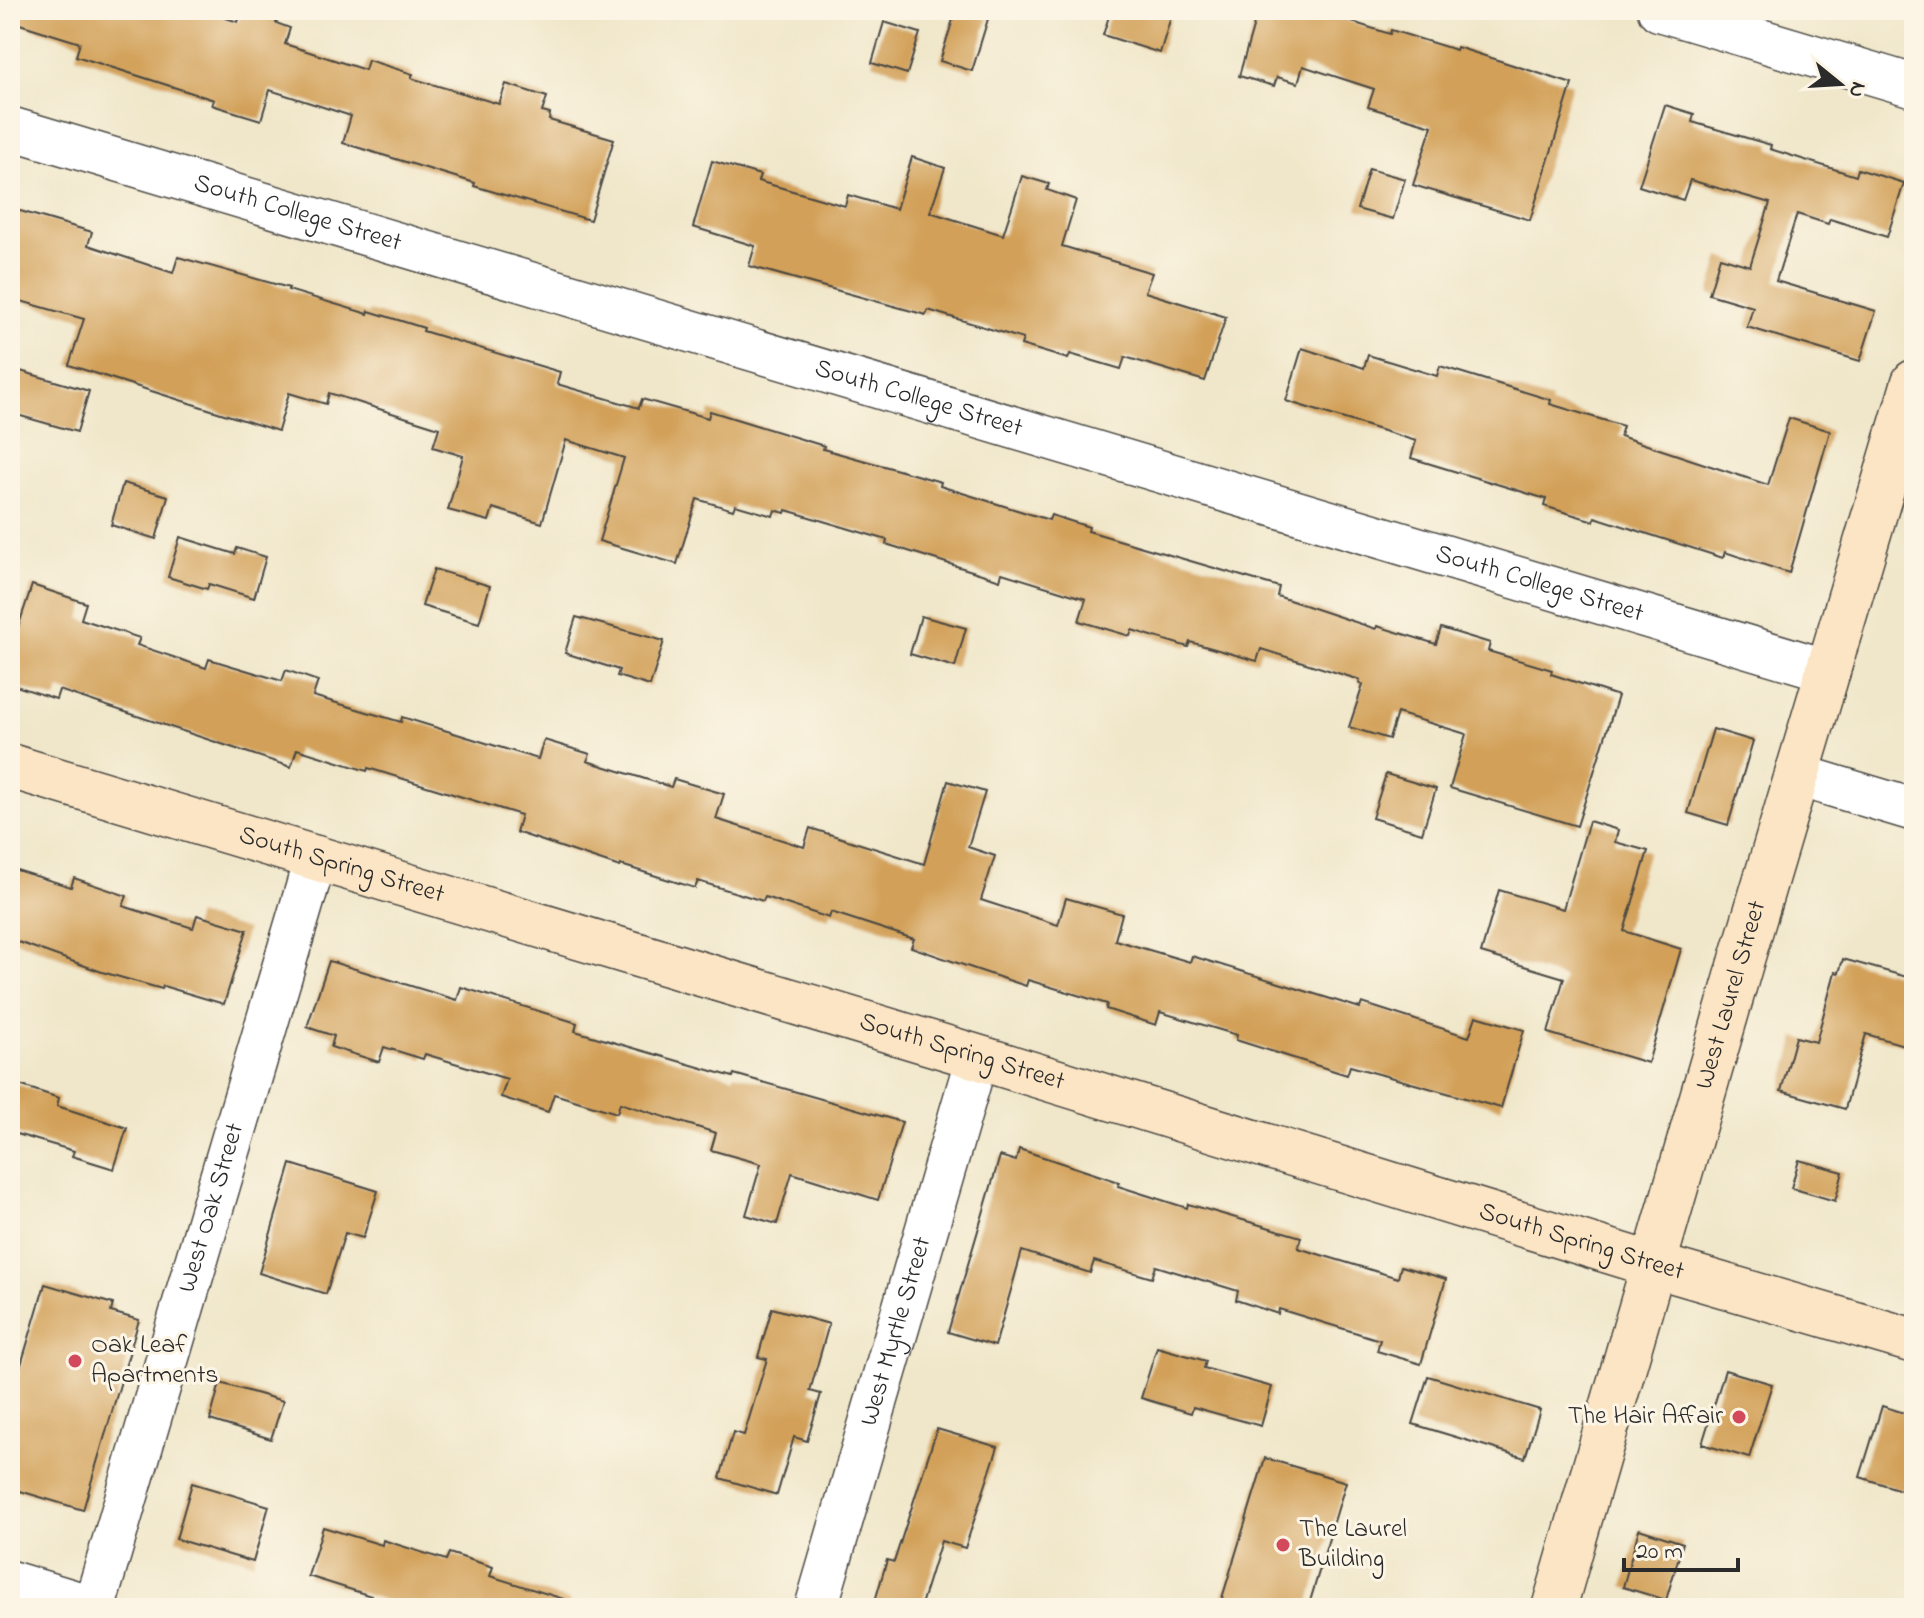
<svg xmlns="http://www.w3.org/2000/svg" width="1924" height="1618" viewBox="0 0 1924 1618" font-family="'Indie Flower',sans-serif">
<style>
.building{fill:#d2a058}
.lines{fill:none;stroke-linecap:round;stroke-linejoin:round}
.street-casing{stroke:#494743;stroke-width:45}
.secondary-casing{stroke:#494743;stroke-width:47}
.street{stroke:#fff;stroke-width:42}
.secondary{stroke:#fce5c4;stroke-width:44}
.poi-dot{fill:#d1495b;stroke:#fcf5e5;stroke-width:3}
.labels{text-anchor:middle;dominant-baseline:central;stroke-width:6;stroke-linejoin:round;paint-order:stroke}
.street-label{font-size:26px;fill:#2b2b2b;stroke:#fcf5e5}
.poi-label{font-size:26px;fill:#2b2b2b;stroke:#fcf5e5;text-anchor:start}
</style>
<rect width="100%" height="100%" fill="#fcf5e5"/>
<filter id="ink" filterUnits="userSpaceOnUse"><feTurbulence type="fractalNoise" baseFrequency=".0125" numOctaves="2"/><feDisplacementMap in="SourceGraphic" scale="16" xChannelSelector="R" yChannelSelector="G"/><feConvolveMatrix kernelMatrix="1 2 1 2 8 2 1 2 1" color-interpolation-filters="sRGB"/></filter>
<filter id="wash" filterUnits="userSpaceOnUse"><feTurbulence type="fractalNoise" baseFrequency=".006" numOctaves="4" result="noise"/><feDisplacementMap in="SourceGraphic" scale="32" xChannelSelector="R" yChannelSelector="G"/><feGaussianBlur stdDeviation="1.8" result="paint"/><feColorMatrix in="noise" values="0 0 0 0 0 0 0 0 0 0 0 0 0 0 0 0 0 1.4 0 .05"/><feComposite in="paint" operator="in"/></filter>
<g filter="url(#wash)">
<rect width="100%" height="100%" fill="#f0e7ca"/>
<g id="blocks">
<g class="building">
<path d="M 10,10 L 201,10 L 238,22 L 242,10 L 280,10 L 276,23 L 290,28 L 285,44 L 365,70 L 368,60 L 413,74 L 411,78 L 499,104 L 506,84 L 547,97 L 542,112 L 550,114 L 549,120 L 614,139 L 590,220 L 474,186 L 475,183 L 343,143 L 351,116 L 270,90 L 261,120 L 212,105 L 214,100 L 76,56 L 80,43 L 10,21 Z"/>
<path d="M 956,10 L 988,19 L 972,71 L 940,61 Z"/>
<path d="M 1111,10 L 1173,10 L 1160,53 L 1103,35 Z"/>
<path d="M 1258,10 L 1314,10 L 1390,34 L 1391,30 L 1456,50 L 1457,47 L 1572,84 L 1530,220 L 1413,185 L 1432,126 L 1368,107 L 1374,89 L 1303,66 L 1298,83 L 1277,77 L 1274,86 L 1239,76 Z"/>
<path d="M 884,22 L 920,33 L 907,74 L 872,63 Z"/>
<path d="M 1665,105 L 1694,114 L 1692,122 L 1771,145 L 1770,149 L 1856,176 L 1858,169 L 1904,183 L 1887,237 L 1830,219 L 1828,224 L 1797,214 L 1776,281 L 1876,311 L 1860,361 L 1747,327 L 1753,307 L 1709,294 L 1720,257 L 1750,266 L 1770,203 L 1690,180 L 1683,200 L 1639,186 Z"/>
<path d="M 912,157 L 945,168 L 930,212 L 1003,235 L 1022,176 L 1049,184 L 1047,190 L 1076,200 L 1062,246 L 1152,273 L 1145,292 L 1226,317 L 1205,381 L 1125,357 L 1121,369 L 1070,354 L 1068,359 L 1021,345 L 1023,339 L 928,310 L 926,315 L 749,266 L 755,246 L 693,227 L 712,161 L 760,175 L 758,181 L 845,206 L 848,195 L 896,209 Z"/>
<path d="M 1369,169 L 1405,179 L 1393,219 L 1357,209 Z"/>
<path d="M 10,208 L 92,232 L 88,245 L 173,273 L 178,257 L 289,288 L 288,290 L 368,314 L 369,311 L 424,328 L 423,331 L 560,372 L 557,384 L 639,408 L 642,399 L 708,418 L 710,411 L 824,446 L 823,449 L 941,482 L 940,486 L 1049,520 L 1051,515 L 1089,527 L 1088,531 L 1279,587 L 1277,596 L 1376,629 L 1377,626 L 1436,644 L 1441,628 L 1490,643 L 1488,651 L 1552,670 L 1551,674 L 1618,696 L 1577,826 L 1450,788 L 1466,734 L 1397,713 L 1389,739 L 1349,727 L 1363,685 L 1359,683 L 1360,680 L 1261,649 L 1257,661 L 1190,642 L 1188,647 L 1132,630 L 1130,636 L 1079,621 L 1086,599 L 1002,573 L 1000,580 L 988,576 L 886,544 L 887,540 L 786,510 L 785,513 L 775,510 L 773,516 L 735,505 L 733,510 L 697,499 L 677,564 L 599,541 L 624,458 L 566,440 L 542,523 L 493,508 L 489,521 L 448,510 L 463,456 L 433,447 L 439,428 L 329,393 L 326,404 L 289,393 L 278,431 L 69,365 L 84,319 L 10,298 Z"/>
<path d="M 1302,348 L 1364,368 L 1368,355 L 1437,376 L 1440,366 L 1551,400 L 1550,404 L 1623,426 L 1620,436 L 1768,485 L 1789,418 L 1830,431 L 1789,573 L 1725,552 L 1723,558 L 1595,517 L 1594,521 L 1544,506 L 1546,499 L 1411,458 L 1416,441 L 1286,401 Z"/>
<path d="M 10,368 L 89,391 L 77,432 L 10,413 Z"/>
<path d="M 123,483 L 168,496 L 156,539 L 111,525 Z"/>
<path d="M 180,537 L 235,554 L 237,548 L 266,557 L 254,598 L 209,584 L 207,589 L 168,577 Z"/>
<path d="M 434,569 L 490,586 L 479,623 L 422,606 Z"/>
<path d="M 32,585 L 86,603 L 81,619 L 140,638 L 137,645 L 206,668 L 209,659 L 282,681 L 286,670 L 318,681 L 313,696 L 401,722 L 402,717 L 538,759 L 544,740 L 590,754 L 587,761 L 671,787 L 674,779 L 724,794 L 716,819 L 804,847 L 810,828 L 924,864 L 948,781 L 985,792 L 968,847 L 995,856 L 981,900 L 1058,925 L 1066,898 L 1122,914 L 1115,940 L 1190,962 L 1192,956 L 1360,1008 L 1362,1003 L 1469,1037 L 1476,1016 L 1524,1030 L 1501,1108 L 1350,1066 L 1347,1075 L 1236,1040 L 1237,1035 L 1160,1012 L 1156,1025 L 1106,1009 L 1107,1004 L 1028,980 L 1026,986 L 975,969 L 911,947 L 914,939 L 831,912 L 829,918 L 765,897 L 763,901 L 698,881 L 695,888 L 621,865 L 620,867 L 516,832 L 521,815 L 368,768 L 367,771 L 297,749 L 291,767 L 59,690 L 56,699 L 10,684 L 10,652 Z"/>
<path d="M 921,616 L 966,628 L 955,667 L 910,654 Z"/>
<path d="M 576,617 L 664,641 L 650,686 L 617,676 L 619,670 L 565,653 Z"/>
<path d="M 1713,729 L 1753,741 L 1728,825 L 1688,813 Z"/>
<path d="M 1386,774 L 1436,789 L 1422,833 L 1372,818 Z"/>
<path d="M 1589,821 L 1618,830 L 1615,842 L 1648,851 L 1624,931 L 1681,949 L 1648,1063 L 1548,1033 L 1564,978 L 1481,953 L 1499,890 L 1563,909 Z"/>
<path d="M 10,868 L 71,887 L 74,878 L 127,896 L 123,906 L 193,928 L 197,915 L 247,930 L 224,1004 L 163,986 L 162,989 L 102,972 L 10,939 Z"/>
<path d="M 1843,959 L 1914,979 L 1914,1048 L 1866,1034 L 1845,1109 L 1781,1091 L 1796,1037 L 1816,1042 L 1835,972 L 1839,973 Z"/>
<path d="M 329,961 L 457,1000 L 461,987 L 577,1023 L 575,1031 L 733,1077 L 734,1074 L 902,1122 L 878,1200 L 792,1173 L 777,1224 L 746,1215 L 761,1164 L 711,1150 L 716,1133 L 620,1103 L 617,1113 L 554,1094 L 548,1112 L 501,1097 L 507,1079 L 425,1054 L 423,1059 L 384,1047 L 379,1062 L 331,1047 L 334,1036 L 307,1027 Z"/>
<path d="M 10,1082 L 59,1098 L 57,1106 L 127,1128 L 114,1169 L 72,1156 L 74,1151 L 10,1132 Z"/>
<path d="M 1019,1149 L 1119,1182 L 1118,1186 L 1187,1208 L 1188,1204 L 1301,1237 L 1298,1248 L 1398,1278 L 1401,1266 L 1446,1279 L 1421,1364 L 1377,1351 L 1380,1340 L 1279,1309 L 1278,1314 L 1236,1300 L 1238,1291 L 1156,1266 L 1152,1278 L 1094,1261 L 1090,1273 L 1022,1251 L 995,1346 L 948,1332 L 1000,1156 L 1016,1161 Z"/>
<path d="M 1799,1160 L 1843,1172 L 1835,1201 L 1791,1188 Z"/>
<path d="M 291,1164 L 378,1191 L 363,1238 L 345,1233 L 326,1294 L 259,1273 Z"/>
<path d="M 45,1284 L 113,1304 L 111,1312 L 139,1320 L 83,1510 L 10,1488 L 10,1402 Z"/>
<path d="M 772,1308 L 829,1324 L 810,1391 L 821,1394 L 807,1441 L 794,1437 L 777,1495 L 720,1478 L 733,1432 L 744,1435 L 767,1359 L 758,1357 Z"/>
<path d="M 1157,1347 L 1206,1361 L 1204,1368 L 1272,1387 L 1261,1426 L 1193,1407 L 1191,1413 L 1141,1398 Z"/>
<path d="M 1725,1370 L 1772,1384 L 1749,1458 L 1702,1444 Z"/>
<path d="M 1428,1376 L 1540,1410 L 1525,1458 L 1413,1424 Z"/>
<path d="M 220,1383 L 283,1401 L 271,1439 L 210,1420 Z"/>
<path d="M 1882,1406 L 1914,1416 L 1914,1470 L 1907,1492 L 1860,1477 Z"/>
<path d="M 937,1429 L 998,1447 L 965,1548 L 941,1541 L 920,1608 L 873,1608 L 887,1560 L 894,1562 Z"/>
<path d="M 1265,1458 L 1346,1482 L 1308,1608 L 1219,1608 Z"/>
<path d="M 192,1483 L 269,1506 L 253,1562 L 176,1539 Z"/>
<path d="M 323,1527 L 382,1545 L 383,1540 L 446,1560 L 449,1553 L 493,1567 L 490,1576 L 570,1601 L 569,1608 L 409,1608 L 308,1576 Z"/>
<path d="M 1639,1529 L 1683,1543 L 1666,1600 L 1623,1587 Z"/>
</g>
</g>
</g>
<g filter="url(#ink)">
<use href="#blocks" fill-opacity="0" stroke="#494743" stroke-width="2"/>
<g class="lines">
<g class="street-casing">
<g id="street">
<path d="M 1659,10 L 1914,86"/>
<path id="s1" d="M 10,128 L 1829,671"/>
<path d="M 1797,775 L 1914,810"/>
<path d="M 10,1582 L 96,1608"/>
<path id="s2" d="M 94,1607 L 316,857"/>
<path id="s3" d="M 816,1608 L 977,1057"/>
</g>
</g>
<g class="secondary-casing">
<g id="secondary">
<path id="s4" d="M 10,766 L 977,1057 L 1654,1265 L 1914,1341"/>
<path id="s5" d="M 1554,1608 L 1743,956 L 1914,382"/>
</g>
</g>
<use href="#street" class="street"/>
<use href="#secondary" class="secondary"/>
</g>
</g>
<g class="poi-dot">
<circle cx="75" cy="1361" r="8"/>
<circle cx="1739" cy="1417" r="8"/>
<circle cx="1283" cy="1545" r="8"/>
</g>
<g class="labels">
<g class="street-label">
<text stroke="none"><textPath href="#s1" startOffset="300">South College Street</textPath></text>
<text stroke="none"><textPath href="#s1" startOffset="948">South College Street</textPath></text>
<text stroke="none"><textPath href="#s1" startOffset="1596">South College Street</textPath></text>
<text stroke="none"><textPath href="#s4" startOffset="346">South Spring Street</textPath></text>
<text stroke="none"><textPath href="#s5" startOffset="638">West Laurel Street</textPath></text>
<text stroke="none"><textPath href="#s4" startOffset="994">South Spring Street</textPath></text>
<text stroke="none"><textPath href="#s2" startOffset="416">West Oak Street</textPath></text>
<text stroke="none"><textPath href="#s4" startOffset="1642">South Spring Street</textPath></text>
<text stroke="none"><textPath href="#s3" startOffset="288">West Myrtle Street</textPath></text>
</g>
<g class="poi-label">
<text x="91" y="1346">Oak Leaf<tspan x="91" dy="30">Apartments</tspan></text>
<text x="1723" y="1417" text-anchor="end">The Hair Affair</text>
<text x="1299" y="1530">The Laurel<tspan x="1299" dy="30">Building</tspan></text>
</g>
</g>
<rect width="1924" height="1618" fill="none" stroke="#fcf5e5" stroke-width="40"/>
<g transform="translate(1840 84) rotate(108)" stroke="#fcf5e5" stroke-width="6" paint-order="stroke">
<path d="M0-6L14 30L0 20L-14 30Z" fill="#2b2b2b"/>
<text y="-12" font-size="22" font-weight="bold" text-anchor="middle" fill="#2b2b2b">N</text>
</g>
<path d="M1624 1558v12h114v-12" fill="none" stroke="#2b2b2b" stroke-width="4"/>
<text x="1636" y="1558" font-size="24" fill="#2b2b2b" stroke="#fcf5e5" stroke-width="6" paint-order="stroke">20 m</text>
</svg>
